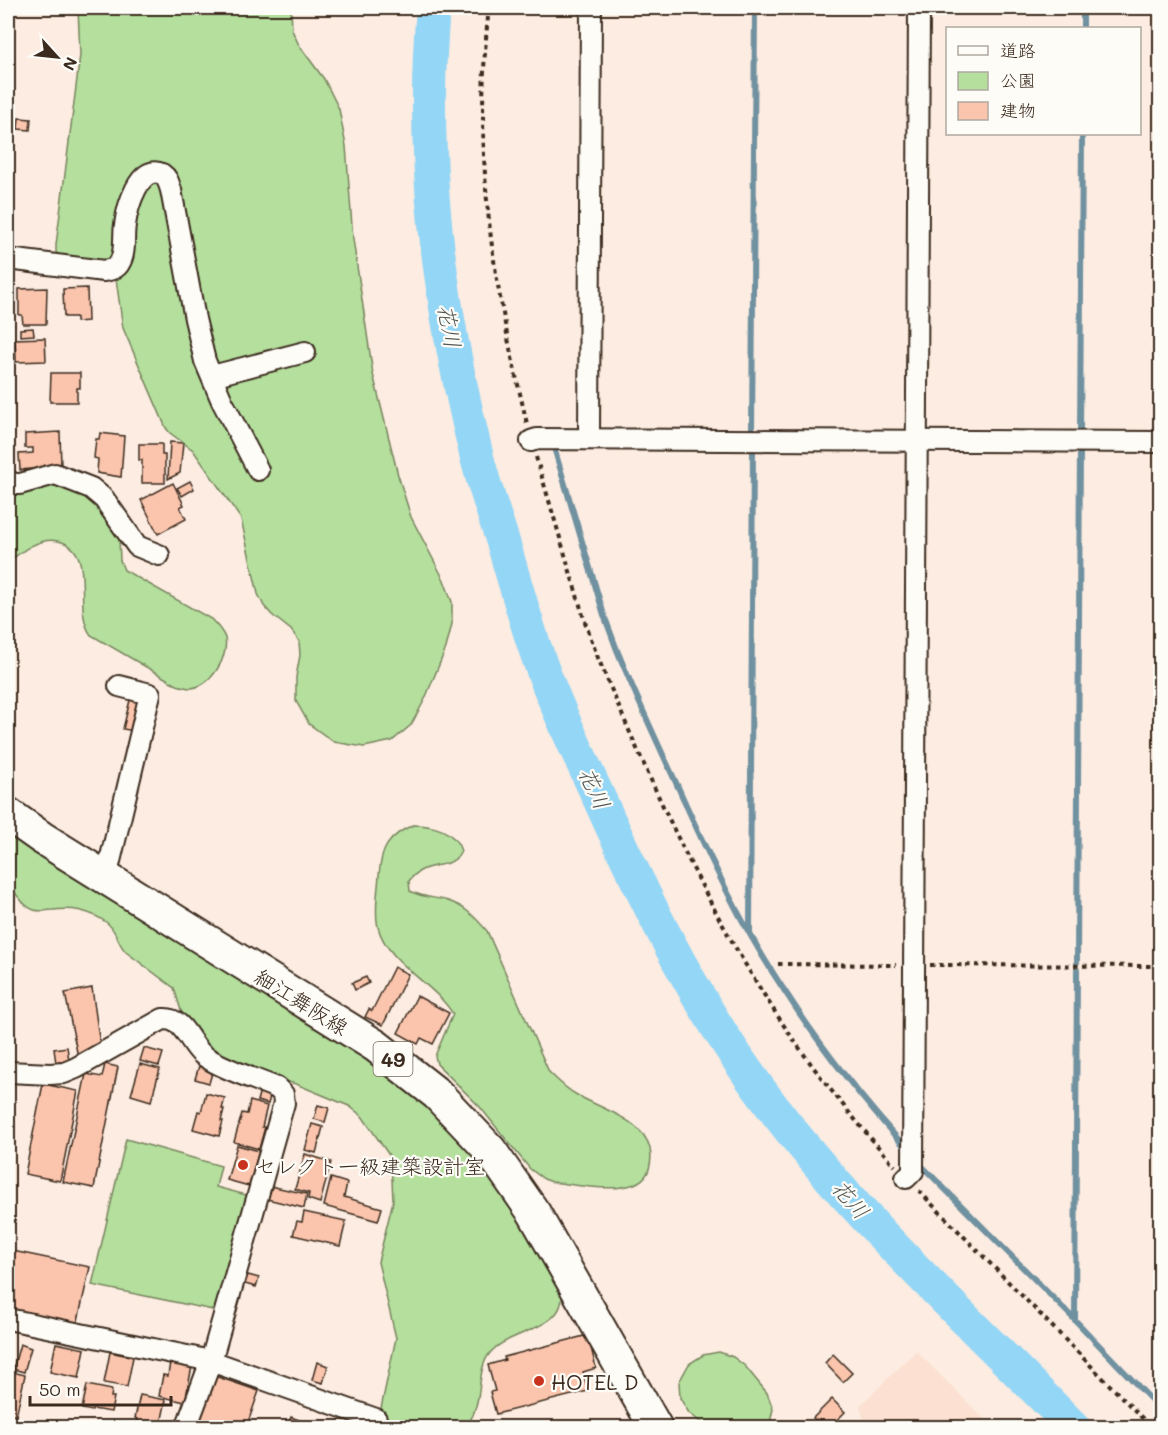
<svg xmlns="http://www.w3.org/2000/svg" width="1168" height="1435" viewBox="0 0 1168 1435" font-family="Mali,'Klee One',sans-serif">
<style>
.built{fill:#fce0d1}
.green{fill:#b4df9d;stroke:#78845e;stroke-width:1.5}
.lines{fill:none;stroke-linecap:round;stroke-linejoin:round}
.stream{stroke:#7091a0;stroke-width:6}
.river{stroke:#94d6f6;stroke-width:34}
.building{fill:#fbc5ad;stroke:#3b2a1e;stroke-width:1.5}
.street-casing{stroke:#3b2a1e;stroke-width:24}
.primary-casing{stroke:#3b2a1e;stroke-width:36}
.path{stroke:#3b2a1e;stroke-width:4;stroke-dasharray:4.5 4.5;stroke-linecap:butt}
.street{stroke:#fdfcf7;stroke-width:20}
.primary{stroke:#fdfcf7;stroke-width:32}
.poi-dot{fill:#c8321e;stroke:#fdfcf7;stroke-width:2}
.labels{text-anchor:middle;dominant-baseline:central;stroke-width:4.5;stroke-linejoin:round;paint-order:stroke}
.shield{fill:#fdfcf7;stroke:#75695f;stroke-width:1.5}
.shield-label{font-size:20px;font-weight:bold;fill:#3b2a1e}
.street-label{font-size:21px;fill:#3b2a1e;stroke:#fdfcf7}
.poi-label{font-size:21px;fill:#3b2a1e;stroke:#fdfcf7;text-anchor:start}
.water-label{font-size:22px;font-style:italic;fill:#515554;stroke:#fdfcf7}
</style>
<rect width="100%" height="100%" fill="#fcece1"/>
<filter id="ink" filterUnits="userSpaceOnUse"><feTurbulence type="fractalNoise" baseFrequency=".0167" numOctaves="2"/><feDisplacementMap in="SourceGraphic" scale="12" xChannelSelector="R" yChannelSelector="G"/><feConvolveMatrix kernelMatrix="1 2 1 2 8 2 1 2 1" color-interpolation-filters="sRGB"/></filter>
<g filter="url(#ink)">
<path class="built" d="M 916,1351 L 992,1427 L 866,1427 L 860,1406 Z"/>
<g class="green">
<path d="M 78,8 L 291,8 L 292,30 L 299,45 L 324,79 L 339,109 L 346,146 L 353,239 L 373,374 L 398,475 L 411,517 L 444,580 L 452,602 L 452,624 L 446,648 L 425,699 L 411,725 L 392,741 L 364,747 L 334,742 L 309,724 L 296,701 L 296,677 L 300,655 L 299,641 L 291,630 L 272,615 L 264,606 L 258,594 L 241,519 L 193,450 L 170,433 L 166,428 L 123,328 L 115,272 L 60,258 L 56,252 L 56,245 L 80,55 Z"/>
<path d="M 49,482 L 87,494 L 114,526 L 119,537 L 120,560 L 124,570 L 211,619 C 217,625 222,630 225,638 C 229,657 211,687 190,688 C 186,688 181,686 177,685 L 91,635 C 71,609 99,549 58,541 C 40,537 20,552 8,563 L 8,500 L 21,491 Z"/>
<path d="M 413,825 C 432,825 455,830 461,851 C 451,873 427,857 409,881 L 410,891 C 423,898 435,897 448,901 C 465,906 476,918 487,931 L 549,1072 C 558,1081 566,1089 577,1095 C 607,1112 662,1125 649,1169 C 640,1200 575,1184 552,1182 L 544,1179 L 530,1169 L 480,1107 L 437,1064 L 435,1056 L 453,1014 C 434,983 387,963 378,927 C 374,911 378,891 379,875 C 381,849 388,836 413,825 Z"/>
<path d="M 8,830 L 369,1057 L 428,1104 L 503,1188 L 561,1287 C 571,1331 511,1328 490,1353 C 479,1366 481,1387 477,1402 C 475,1412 471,1420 466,1427 L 377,1427 L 396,1338 L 378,1262 L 393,1201 L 391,1158 L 362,1116 L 349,1106 L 296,1084 L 281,1080 L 213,1053 L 183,1017 L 174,988 L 126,952 C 117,943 117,930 106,922 C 88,910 73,908 53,910 C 47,910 40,912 34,910 C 24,907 15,892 8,884 Z"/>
<path d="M 126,1139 L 221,1166 L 216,1187 L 250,1196 L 218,1311 L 92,1285 Z"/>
<path d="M 719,1352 L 733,1357 L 745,1366 L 767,1393 L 773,1409 L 769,1427 L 707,1427 L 689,1413 L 680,1398 L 679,1382 L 689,1364 L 703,1355 Z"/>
</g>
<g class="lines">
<g class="stream">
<path d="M 1083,28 L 1083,8"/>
<path d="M 752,433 L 755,8"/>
<path d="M 1080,434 L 1082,134"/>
<path d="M 555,451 L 604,615 L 617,650 C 636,697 657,742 678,787 C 710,859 744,931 788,996 C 823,1050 862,1099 905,1147"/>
<path d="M 750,933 L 753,447"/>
<path d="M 1077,962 L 1080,448"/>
<path d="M 921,1165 L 1075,1320 L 1160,1409"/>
<path d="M 1075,1320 L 1077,970"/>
</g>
<path class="river" d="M 433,8 C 420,160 439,301 475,449 C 482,480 493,511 503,542 C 517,589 529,636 547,681 C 564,724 584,765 603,807 C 651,913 703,1017 774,1109 C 863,1225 972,1324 1074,1428"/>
</g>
<g class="building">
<path d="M 8,116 L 16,116 L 14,140 L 8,140 Z"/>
<path d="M 19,118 L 31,119 L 30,130 L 18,129 Z"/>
<path d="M 47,288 L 46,324 L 23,324 L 22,315 L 19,315 L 19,289 Z"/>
<path d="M 87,288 L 88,321 L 76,322 L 76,317 L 64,317 L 63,289 Z"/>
<path d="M 33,328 L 34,335 L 20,336 L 20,329 Z"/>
<path d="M 45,338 L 46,361 L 16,362 L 15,339 Z"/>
<path d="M 51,373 L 80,373 L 80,388 L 77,388 L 77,402 L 50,402 Z"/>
<path d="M 60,432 L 61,466 L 20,470 L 19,454 L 33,453 L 33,448 L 25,448 L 25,434 Z"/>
<path d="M 100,433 L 124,436 L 121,477 L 97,473 L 98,459 L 94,458 L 96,439 L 99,439 Z"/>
<path d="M 170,442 L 183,443 L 180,473 L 168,479 Z"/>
<path d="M 139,444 L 162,444 L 162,455 L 165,455 L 165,483 L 142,483 L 142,460 L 139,460 Z"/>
<path d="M 190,481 L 194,489 L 182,496 L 177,488 Z"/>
<path d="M 173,483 L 184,505 L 180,507 L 186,519 L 158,534 L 141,500 Z"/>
<path d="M 130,700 L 141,703 L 134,731 L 123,729 Z"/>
<path d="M 394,967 L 408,974 L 383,1025 L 365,1017 L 369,1009 L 372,1011 Z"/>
<path d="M 366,977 L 369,983 L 355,990 L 352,983 Z"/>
<path d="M 92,988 L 100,1045 L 78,1057 L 65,993 Z"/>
<path d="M 417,996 L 449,1013 L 433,1044 L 421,1038 L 418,1044 L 398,1033 Z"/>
<path d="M 67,1047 L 69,1060 L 56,1063 L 54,1049 Z"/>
<path d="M 144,1048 L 163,1053 L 159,1066 L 140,1061 Z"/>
<path d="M 105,1064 L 118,1067 L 94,1188 L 63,1182 L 86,1074 L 102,1077 Z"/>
<path d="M 140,1064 L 160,1069 L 151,1101 L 131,1095 Z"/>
<path d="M 199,1066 L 213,1070 L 209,1083 L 195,1079 Z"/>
<path d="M 43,1084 L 78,1091 L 60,1181 L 25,1174 Z"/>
<path d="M 260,1090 L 271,1093 L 268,1104 L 257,1101 Z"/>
<path d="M 206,1093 L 225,1098 L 222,1109 L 224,1109 L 221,1121 L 223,1121 L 219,1136 L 193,1129 L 198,1111 L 201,1112 Z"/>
<path d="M 250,1101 L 267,1106 L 262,1127 L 265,1127 L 259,1149 L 234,1142 L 242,1113 L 247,1114 Z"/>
<path d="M 318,1105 L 329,1108 L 325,1122 L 314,1119 Z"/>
<path d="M 312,1124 L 323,1127 L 316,1153 L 305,1150 Z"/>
<path d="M 237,1145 L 259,1151 L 249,1186 L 227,1180 Z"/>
<path d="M 305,1154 L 331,1162 L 320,1203 L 308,1199 L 309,1193 L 295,1189 Z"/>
<path d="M 331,1178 L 347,1183 L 344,1197 L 382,1208 L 378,1221 L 324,1206 Z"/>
<path d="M 270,1186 L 307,1194 L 304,1208 L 267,1199 Z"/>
<path d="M 304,1212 L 346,1221 L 340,1246 L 293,1235 L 297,1221 L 302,1222 Z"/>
<path d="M 8,1250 L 90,1267 L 77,1325 L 8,1311 Z"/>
<path d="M 248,1275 L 259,1278 L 256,1287 L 245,1284 Z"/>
<path d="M 588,1335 L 596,1368 L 583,1372 L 588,1391 L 496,1414 L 490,1392 L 495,1391 L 488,1365 L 505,1360 L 504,1357 Z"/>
<path d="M 56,1343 L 85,1349 L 79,1378 L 50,1372 Z"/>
<path d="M 20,1344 L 31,1348 L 24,1372 L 13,1369 Z"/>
<path d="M 110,1352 L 133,1357 L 127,1387 L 104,1383 Z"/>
<path d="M 833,1354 L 852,1373 L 843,1382 L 825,1363 Z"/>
<path d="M 170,1362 L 192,1366 L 185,1402 L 159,1396 L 163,1375 L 168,1376 Z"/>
<path d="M 317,1362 L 328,1366 L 323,1383 L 312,1380 Z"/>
<path d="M 8,1371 L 25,1375 L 16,1416 L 8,1414 Z"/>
<path d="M 215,1376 L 259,1391 L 246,1428 L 208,1428 L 198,1424 Z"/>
<path d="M 87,1385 L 112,1390 L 111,1397 L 114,1397 L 111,1412 L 93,1409 L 92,1411 L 82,1409 Z"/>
<path d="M 140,1395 L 166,1400 L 160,1428 L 137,1425 L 138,1419 L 135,1418 Z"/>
<path d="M 832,1399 L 845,1412 L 829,1428 L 823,1428 L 813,1418 Z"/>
<path d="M 291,1417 L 307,1423 L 306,1428 L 287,1428 Z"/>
</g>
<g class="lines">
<g class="street-casing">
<g id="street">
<path d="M 8,259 L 104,271 C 110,270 117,269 120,262 C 126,252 123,236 125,225 C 127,209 139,163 162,174 C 168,178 169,184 171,190 L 195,319 L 205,361 L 222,401 L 258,470"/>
<path d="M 212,376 L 305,352"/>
<path d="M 589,439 L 591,8"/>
<path d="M 531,441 L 537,439 L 1160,442"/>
<path d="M 8,480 L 13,484 L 20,484 L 55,474 L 91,488 L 104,499 L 137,546 L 159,555"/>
<path d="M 106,878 L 150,694 L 119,686"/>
<path d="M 8,1072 L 50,1074 L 64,1073 L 76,1068 L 163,1019 C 184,1017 189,1044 203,1055 C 218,1067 258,1080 277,1088 L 283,1094 L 284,1103 L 211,1361 L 186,1428"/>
<path d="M 906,1178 L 913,1171 L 919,8"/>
<path d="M 8,1319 L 211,1361 L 376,1419"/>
</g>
</g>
<g class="primary-casing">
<path id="primary" d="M 8,814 L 42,838 L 376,1046 L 437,1094 L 490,1150 L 534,1213 L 656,1428"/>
</g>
<g class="path">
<path d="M 489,8 C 479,93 482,182 495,267 C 503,320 515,372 527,424"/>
<path d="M 536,457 L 585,622 L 598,658 C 648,776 700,896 770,1004 C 806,1062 850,1115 895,1166"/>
<path d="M 778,964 L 896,965"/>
<path d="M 930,965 L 1160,966"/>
<path d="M 919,1191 L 1152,1428"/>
</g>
<use href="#street" class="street"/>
<use href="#primary" class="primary"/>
</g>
</g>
<g class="poi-dot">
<circle cx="243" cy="1165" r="6"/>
<circle cx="539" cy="1381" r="6"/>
</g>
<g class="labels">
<rect class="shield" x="373.5" y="1042" width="39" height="34" rx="4.5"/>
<g class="shield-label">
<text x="393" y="1059">49</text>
</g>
<g class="street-label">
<text transform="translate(302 1001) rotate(32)">細江舞阪線</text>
</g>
<g class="poi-label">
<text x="255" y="1165">セレクト一級建築設計室</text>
<text x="551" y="1381">HOTEL D</text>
</g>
<g class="water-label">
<text transform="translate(450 326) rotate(80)">花川</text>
<text transform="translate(595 788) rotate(65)">花川</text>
<text transform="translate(851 1199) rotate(49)">花川</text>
</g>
</g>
<rect width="1168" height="1435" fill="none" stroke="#fdfcf7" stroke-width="30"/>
<rect x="15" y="15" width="1138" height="1405" fill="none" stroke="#3b2a1e" stroke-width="2" filter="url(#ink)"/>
<rect x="946" y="27" width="195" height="108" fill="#fdfcf7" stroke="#afa8a0" stroke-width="1.5"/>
<rect x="958" y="46" width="30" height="9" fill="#fdfcf7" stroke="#afa8a0" stroke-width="1.5"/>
<text x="1000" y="57" font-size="18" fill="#3b2a1e">道路</text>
<rect x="958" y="72" width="30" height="18" fill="#b4df9d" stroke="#afa8a0" stroke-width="1.5"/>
<text x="1000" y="87" font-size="18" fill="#3b2a1e">公園</text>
<rect x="958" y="102" width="30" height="18" fill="#fbc5ad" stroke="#afa8a0" stroke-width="1.5"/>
<text x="1000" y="117" font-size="18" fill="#3b2a1e">建物</text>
<g transform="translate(57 57) rotate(117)" stroke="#fdfcf7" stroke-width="4.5" paint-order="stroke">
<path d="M0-4.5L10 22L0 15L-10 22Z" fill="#3b2a1e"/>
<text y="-9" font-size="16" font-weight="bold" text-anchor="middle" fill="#3b2a1e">N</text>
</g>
<path d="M30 1396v9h141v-9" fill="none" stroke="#3b2a1e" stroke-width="3"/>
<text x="39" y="1396" font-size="18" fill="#3b2a1e" stroke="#fdfcf7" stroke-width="4.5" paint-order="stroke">50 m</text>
</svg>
